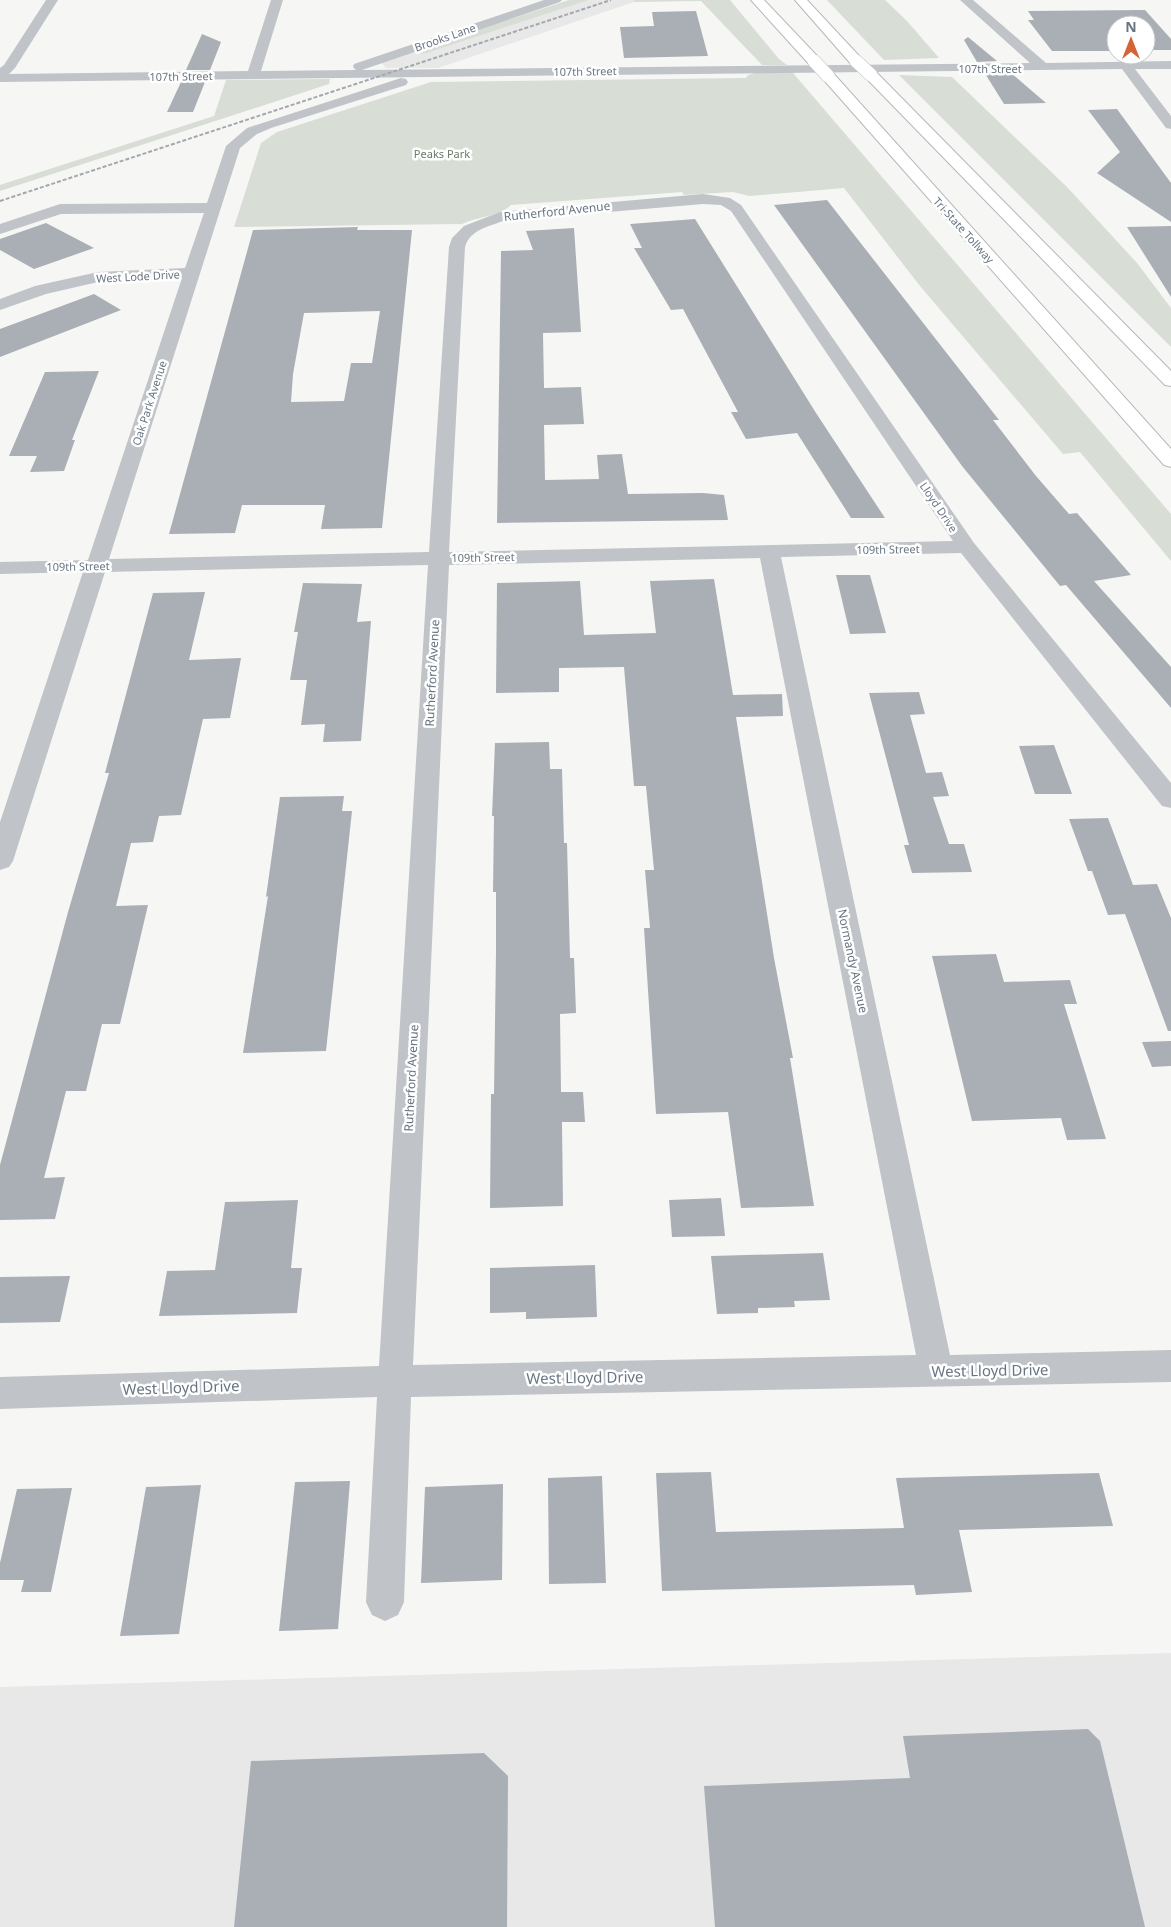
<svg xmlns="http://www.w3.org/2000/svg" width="1171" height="1927" viewBox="0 0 1171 1927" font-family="'Noto Sans',sans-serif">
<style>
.built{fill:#e7e8e7}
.green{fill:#d8ddd5}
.building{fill:#a9afb5;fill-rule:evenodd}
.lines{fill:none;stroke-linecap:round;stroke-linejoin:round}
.highway-casing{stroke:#b5b8bb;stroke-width:2}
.minor{fill:#c0c3c7;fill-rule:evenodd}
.highway{fill:#fff;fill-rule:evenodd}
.rail{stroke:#a4a8ad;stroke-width:2;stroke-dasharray:4 2;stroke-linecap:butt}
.highway-bridge-casing{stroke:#b5b8bb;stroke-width:14;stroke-linecap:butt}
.highway-bridge{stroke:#fff;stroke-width:13}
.labels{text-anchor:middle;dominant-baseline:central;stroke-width:5;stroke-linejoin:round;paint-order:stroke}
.far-street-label{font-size:11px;fill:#687582;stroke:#fff}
.far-park-label{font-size:11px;fill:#697a66;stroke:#fff}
.street-label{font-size:12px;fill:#687582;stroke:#fff}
.near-street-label{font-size:15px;fill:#687582;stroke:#fff}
</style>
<rect width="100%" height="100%" fill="#f6f7f4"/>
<g class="built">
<path d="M 589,0 L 634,0 L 634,2 L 438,68 L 386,68 L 381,62 L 412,51 L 424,54 Z"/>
<path d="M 1171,1653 L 1171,1927 L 0,1927 L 0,1687 Z"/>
</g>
<g class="green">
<path d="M 569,0 L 589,0 L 424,54 L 412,51 Z"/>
<path d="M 634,0 L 730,0 L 779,59 L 787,65 L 762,65 L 701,1 L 634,2 Z"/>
<path d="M 827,0 L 885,0 L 907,21 L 939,58 L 884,60 Z"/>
<path d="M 756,73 L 793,73 L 1171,514 L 1171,561 L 1080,452 L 1063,454 L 920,286 L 844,188 L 749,196 L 733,192 L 684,195 L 682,192 L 511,205 C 498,217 478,216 462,224 L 234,227 L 261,143 L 277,132 L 431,82 L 746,78 L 748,75 Z"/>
<path d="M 899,75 L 952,77 L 1067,187 L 1137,263 L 1171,308 L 1171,347 Z"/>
<path d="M 330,79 L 329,84 L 0,191 L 0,185 L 214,116 L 226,80 Z"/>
</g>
<g class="building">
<path d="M 1145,10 L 1171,39 L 1171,50 L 1146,50 L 1146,25 L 1116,25 L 1116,51 L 1052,51 L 1028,20 L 1034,20 L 1028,11 Z"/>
<path d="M 696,11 L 708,56 L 624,58 L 620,27 L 654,26 L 652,12 Z"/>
<path d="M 202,34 L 221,42 L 210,70 L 186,70 Z"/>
<path d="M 968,37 L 997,61 L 977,62 L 964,40 Z"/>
<path d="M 984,72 L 1010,72 L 1046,103 L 1004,104 Z"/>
<path d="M 181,82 L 205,82 L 193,112 L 167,112 Z"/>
<path d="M 1117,109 L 1171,183 L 1171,222 L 1097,173 L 1120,152 L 1088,110 Z"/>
<path d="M 827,200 L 999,420 L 993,420 L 1036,476 L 1069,514 L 1077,513 L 1131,575 L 1094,581 L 1171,667 L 1171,708 L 1066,585 L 1060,586 L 962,466 L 774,205 Z"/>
<path d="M 695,219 L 816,413 L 885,518 L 851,518 L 797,433 L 746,439 L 731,412 L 738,412 L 683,309 L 671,310 L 634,248 L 642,248 L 630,224 Z"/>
<path d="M 46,223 L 94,248 L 34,269 L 0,250 L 0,239 Z"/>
<path d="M 1171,226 L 1171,297 L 1127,227 Z"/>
<path d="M 358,227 L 357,230 L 412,230 L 382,528 L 321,529 L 325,505 L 242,505 L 235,533 L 169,534 L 253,230 ZM 380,311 L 372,363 L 351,363 L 344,401 L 291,402 L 293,374 L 304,313 Z"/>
<path d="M 574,228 L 581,332 L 543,333 L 544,388 L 581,387 L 584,424 L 544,425 L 545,480 L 599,479 L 597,455 L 622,454 L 628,494 L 703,493 L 724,495 L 728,520 L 497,523 L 501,251 L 533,250 L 526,231 Z"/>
<path d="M 94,294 L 121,310 L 0,357 L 0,329 Z"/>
<path d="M 99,371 L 72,440 L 75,440 L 64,471 L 30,472 L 37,456 L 9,456 L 45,372 Z"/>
<path d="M 836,575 L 870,575 L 886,633 L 850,634 Z"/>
<path d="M 714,579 L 733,695 L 782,694 L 783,716 L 736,717 L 774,958 L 793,1058 L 790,1058 L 814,1206 L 741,1208 L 728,1112 L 656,1114 L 644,928 L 650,928 L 645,870 L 654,870 L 646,786 L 634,786 L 624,667 L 559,668 L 559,692 L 496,693 L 497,583 L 580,581 L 584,635 L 656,633 L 650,581 Z"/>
<path d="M 303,583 L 362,584 L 357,622 L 371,621 L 361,741 L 323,742 L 325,724 L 301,725 L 307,680 L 290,680 L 298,632 L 294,632 Z"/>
<path d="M 205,592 L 189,660 L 241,658 L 230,718 L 203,719 L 181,815 L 159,816 L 153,842 L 131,843 L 116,906 L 148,905 L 120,1024 L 102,1024 L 86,1091 L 66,1091 L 44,1178 L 65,1177 L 55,1219 L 0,1220 L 0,1165 L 68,912 L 109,773 L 105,773 L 153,593 Z"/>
<path d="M 919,692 L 925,714 L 910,715 L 926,773 L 942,772 L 949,796 L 933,797 L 949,844 L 964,844 L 972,872 L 912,873 L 904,845 L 909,845 L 869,693 Z"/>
<path d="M 549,742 L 550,769 L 562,769 L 564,843 L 567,843 L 570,958 L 574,958 L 576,1013 L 560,1014 L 561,1092 L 583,1092 L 585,1122 L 562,1122 L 563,1206 L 490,1208 L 491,1094 L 494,1094 L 496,951 L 496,892 L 493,892 L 494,816 L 492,816 L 495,743 Z"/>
<path d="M 1054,745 L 1072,794 L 1035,794 L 1019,746 Z"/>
<path d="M 344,796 L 342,811 L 352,811 L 326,1051 L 243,1053 L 268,896 L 266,897 L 280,797 Z"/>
<path d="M 1108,818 L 1133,885 L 1157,884 L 1171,918 L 1171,1031 L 1168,1031 L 1125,914 L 1108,915 L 1092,871 L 1088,871 L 1069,819 Z"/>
<path d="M 996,954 L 1004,982 L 1070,980 L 1077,1004 L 1064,1004 L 1106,1139 L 1067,1140 L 1061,1118 L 972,1121 L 932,956 Z"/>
<path d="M 1171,1041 L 1171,1066 L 1152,1067 L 1142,1042 Z"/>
<path d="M 721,1198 L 725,1236 L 672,1237 L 669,1200 Z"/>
<path d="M 298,1200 L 291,1268 L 302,1268 L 297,1313 L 159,1316 L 167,1271 L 215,1270 L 225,1202 Z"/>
<path d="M 823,1253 L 830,1300 L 794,1301 L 795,1307 L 758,1308 L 758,1313 L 717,1314 L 711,1256 Z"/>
<path d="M 595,1265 L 597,1317 L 526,1319 L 526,1312 L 490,1313 L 490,1268 Z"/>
<path d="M 70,1276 L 60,1322 L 0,1323 L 0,1277 Z"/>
<path d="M 711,1472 L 716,1532 L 904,1528 L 896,1478 L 1099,1473 L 1113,1526 L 959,1530 L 972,1592 L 916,1595 L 914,1585 L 662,1591 L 656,1473 Z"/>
<path d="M 602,1476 L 606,1583 L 549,1584 L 548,1478 Z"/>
<path d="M 350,1481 L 338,1629 L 279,1631 L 295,1482 Z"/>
<path d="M 503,1484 L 502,1580 L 421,1583 L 425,1487 Z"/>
<path d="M 201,1485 L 179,1634 L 120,1636 L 146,1487 Z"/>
<path d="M 72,1488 L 51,1592 L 21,1592 L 24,1580 L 0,1580 L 0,1563 L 17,1489 Z"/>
<path d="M 1088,1729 L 1100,1741 L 1145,1927 L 715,1927 L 704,1786 L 910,1778 L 903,1736 Z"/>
<path d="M 484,1753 L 508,1776 L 507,1927 L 234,1927 L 251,1761 Z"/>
</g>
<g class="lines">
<g class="highway-casing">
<g id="highway">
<path d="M 751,0 L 764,0 L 819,58 L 820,61 L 819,64 L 809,64 Z"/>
<path d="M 795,0 L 807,0 L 861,58 L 862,61 L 861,64 L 851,64 Z"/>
<path d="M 871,71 L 876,72 L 1171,371 L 1171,386 L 1165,385 L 866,78 L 865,75 L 866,72 Z"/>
<path d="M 828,72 L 833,73 L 1171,449 L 1171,467 L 1164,465 L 823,79 L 821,76 Z"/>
</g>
</g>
<g class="minor">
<path d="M 46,0 L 58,0 L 15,68 L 9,74 L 248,71 L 271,0 L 283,0 L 261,71 L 356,70 L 353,67 L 354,64 L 544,0 L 562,0 L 560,2 L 362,70 L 1030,63 L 960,0 L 973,0 L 1046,63 L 1171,61 L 1171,69 L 1135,69 L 1171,116 L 1171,129 L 1166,128 L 1122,69 L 0,82 L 0,68 L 4,65 Z"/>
<path d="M 401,78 L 406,79 L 408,82 L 406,85 L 271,128 L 257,134 L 240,148 L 109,559 L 429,552 L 449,247 L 452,238 L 464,226 L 500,212 L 703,194 L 730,198 L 741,205 L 974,543 L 1171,783 L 1171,808 L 1162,806 L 961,553 L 781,557 L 950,1355 L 1171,1350 L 1171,1382 L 411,1397 L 404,1602 L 398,1615 L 385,1621 L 372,1615 L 366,1602 L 377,1397 L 0,1409 L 0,1377 L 379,1366 L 428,565 L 105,572 L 13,861 L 9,867 L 0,870 L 0,822 L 83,572 L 0,574 L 0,562 L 88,560 L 182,278 L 98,282 L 46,294 L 0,310 L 0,299 L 35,286 L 98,272 L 185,268 L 204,213 L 61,214 L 0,234 L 0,224 L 60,204 L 207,203 L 226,146 L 247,128 ZM 703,204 L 721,205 L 731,211 L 953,541 L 449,552 L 465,247 C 470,230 487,227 503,221 ZM 760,558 L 916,1355 L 413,1365 L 449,565 Z"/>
</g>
<use href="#highway" class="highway"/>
<path class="rail" d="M 0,201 L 611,0"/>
<g class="highway-bridge-casing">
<g id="highway-bridge">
<path d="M 814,61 L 828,76"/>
<path d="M 856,61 L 871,75"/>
</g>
</g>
<use href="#highway-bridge" class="highway-bridge"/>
</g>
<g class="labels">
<g class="far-street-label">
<text transform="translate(445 37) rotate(-19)">Brooks Lane</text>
<text x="990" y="68">107th Street</text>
<text transform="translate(585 71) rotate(-1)">107th Street</text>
<text transform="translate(181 76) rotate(-1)">107th Street</text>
<text transform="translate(964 230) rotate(48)">Tri-State Tollway</text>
<text transform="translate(138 276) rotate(-3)">West Lode Drive</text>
<text transform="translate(149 403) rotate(-72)">Oak Park Avenue</text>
<text transform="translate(939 507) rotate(56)">Lloyd Drive</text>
<text transform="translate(888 549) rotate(-1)">109th Street</text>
<text transform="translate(483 557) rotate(-1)">109th Street</text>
<text transform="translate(78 566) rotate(-1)">109th Street</text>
</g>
<g class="far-park-label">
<text x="442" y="153">Peaks Park</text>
</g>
<g class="street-label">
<text transform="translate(557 211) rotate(-6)">Rutherford Avenue</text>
<text transform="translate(432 673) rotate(-87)">Rutherford Avenue</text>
<text transform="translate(853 961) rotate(78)">Normandy Avenue</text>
<text transform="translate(411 1078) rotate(-87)">Rutherford Avenue</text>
</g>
<g class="near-street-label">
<text transform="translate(990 1370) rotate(-1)">West Lloyd Drive</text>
<text transform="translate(585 1377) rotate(-1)">West Lloyd Drive</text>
<text transform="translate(181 1387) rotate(-2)">West Lloyd Drive</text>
</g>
</g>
<g transform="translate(1131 40)"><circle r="24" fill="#ffffff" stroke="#c3c8cd"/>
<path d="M0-4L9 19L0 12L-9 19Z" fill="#d46436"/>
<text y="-8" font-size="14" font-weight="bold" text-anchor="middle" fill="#687582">N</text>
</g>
</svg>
